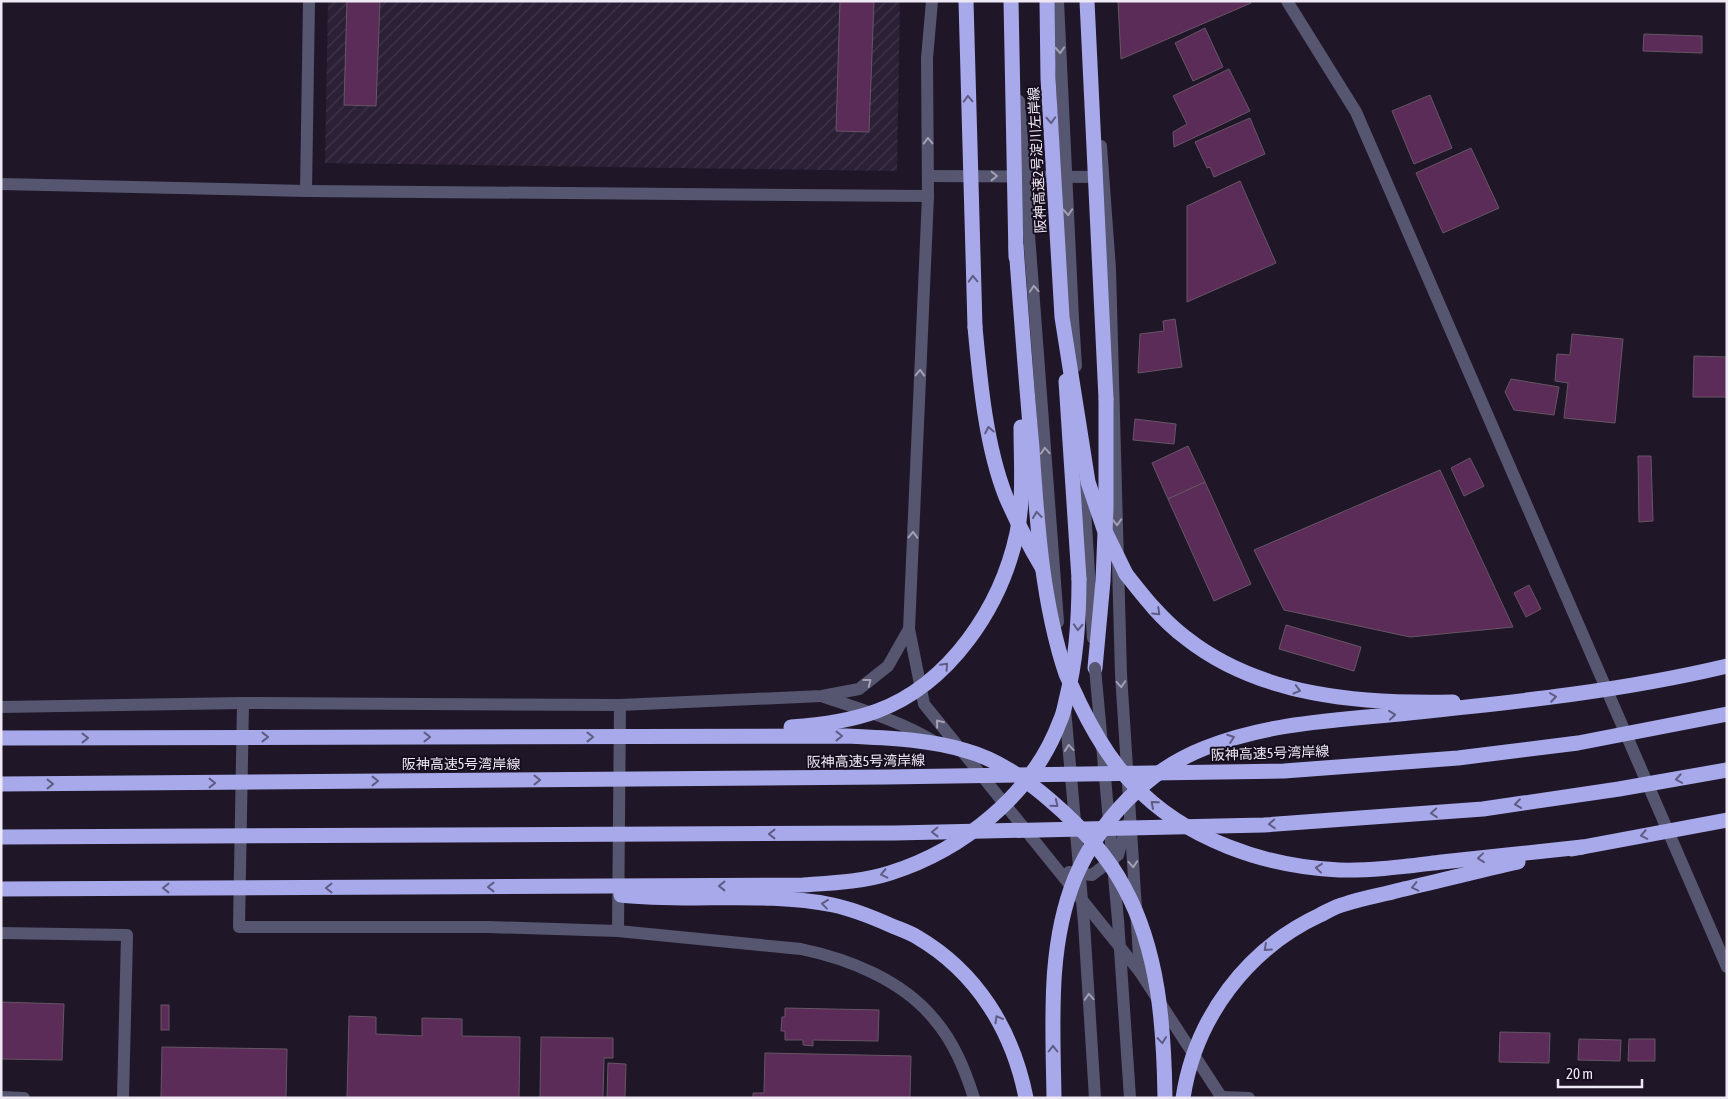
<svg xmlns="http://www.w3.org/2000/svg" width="1728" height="1099" viewBox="0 0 1728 1099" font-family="'Asap Condensed','Noto Sans JP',sans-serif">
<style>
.industrial{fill:url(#industrial-furrows)}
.building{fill:#5b2c57;stroke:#675565}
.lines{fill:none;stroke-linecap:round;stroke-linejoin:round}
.minor{stroke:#565670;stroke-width:12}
.highway{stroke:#a8a9ea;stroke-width:15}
.minor-bridge{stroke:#565670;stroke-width:12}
.highway-bridge{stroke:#a8a9ea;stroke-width:15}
.oneway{stroke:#a2a0b2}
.oneway2{stroke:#5f5c84}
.labels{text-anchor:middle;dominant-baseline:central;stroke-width:4;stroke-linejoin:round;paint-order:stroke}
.street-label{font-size:14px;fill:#efe9f5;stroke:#160e1e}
</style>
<defs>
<pattern id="industrial-furrows" width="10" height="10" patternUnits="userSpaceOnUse" patternTransform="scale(1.25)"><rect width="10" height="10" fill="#2b2036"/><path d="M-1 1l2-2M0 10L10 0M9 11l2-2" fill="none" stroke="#40364a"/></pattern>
</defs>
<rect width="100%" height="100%" fill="#1f1728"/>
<path class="industrial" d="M 328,1 L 900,1 L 897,171 L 325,163 Z"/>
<g class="building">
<path d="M 347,1 L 380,1 L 376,106 L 344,105 Z"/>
<path d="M 840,1 L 874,1 L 869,132 L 836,131 Z"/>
<path d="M 1118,1 L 1250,1 L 1251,3 L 1121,59 Z"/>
<path d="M 1205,28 L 1223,67 L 1193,81 L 1175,43 Z"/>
<path d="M 1644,34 L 1702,36 L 1702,53 L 1643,51 Z"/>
<path d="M 1229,69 L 1250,111 L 1174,147 L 1173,132 L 1187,124 L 1173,96 Z"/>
<path d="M 1430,95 L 1452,148 L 1414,164 L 1392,111 Z"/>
<path d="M 1250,118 L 1265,154 L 1214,177 L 1210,167 L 1207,168 L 1195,142 Z"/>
<path d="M 1471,148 L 1499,208 L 1443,233 L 1416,173 Z"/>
<path d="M 1240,181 L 1276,263 L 1187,302 L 1187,206 Z"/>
<path d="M 1175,319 L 1182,367 L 1138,373 L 1140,334 L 1164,331 L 1163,321 Z"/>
<path d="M 1572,334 L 1623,339 L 1615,423 L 1564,418 L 1568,383 L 1555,381 L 1557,354 L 1570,355 Z"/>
<path d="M 1694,356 L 1727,357 L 1727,397 L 1693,397 Z"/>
<path d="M 1511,379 L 1559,387 L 1554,415 L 1514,410 L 1505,392 Z"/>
<path d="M 1135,419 L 1176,424 L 1174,444 L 1133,440 Z"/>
<path d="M 1188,446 L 1205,482 L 1168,499 L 1152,463 Z"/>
<path d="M 1638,456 L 1651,456 L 1653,521 L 1639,522 Z"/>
<path d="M 1470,458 L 1484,486 L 1464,496 L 1451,468 Z"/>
<path d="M 1440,470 L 1513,627 L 1410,637 L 1284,610 L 1254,550 Z"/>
<path d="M 1205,482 L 1251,584 L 1214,601 L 1168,499 Z"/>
<path d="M 1529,585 L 1541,609 L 1526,617 L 1514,593 Z"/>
<path d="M 1286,625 L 1361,647 L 1354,671 L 1279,649 Z"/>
<path d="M 1,1002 L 64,1004 L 62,1060 L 1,1059 Z"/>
<rect x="161" y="1005" width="8" height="25"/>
<path d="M 785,1008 L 879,1010 L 878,1041 L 813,1040 L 813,1046 L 803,1045 L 803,1040 L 785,1040 L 785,1031 L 781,1031 L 782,1017 L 785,1017 Z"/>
<path d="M 349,1016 L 376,1017 L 376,1034 L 422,1036 L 422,1018 L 462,1019 L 462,1036 L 520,1037 L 519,1098 L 347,1098 Z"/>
<path d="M 1500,1032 L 1550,1033 L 1549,1063 L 1499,1062 Z"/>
<path d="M 541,1037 L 613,1038 L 613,1058 L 604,1058 L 603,1098 L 540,1098 Z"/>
<path d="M 1579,1039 L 1621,1040 L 1620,1061 L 1578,1060 Z"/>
<path d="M 1629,1039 L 1655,1039 L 1655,1061 L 1628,1061 Z"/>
<path d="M 162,1047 L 287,1049 L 286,1098 L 161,1098 Z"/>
<path d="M 765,1053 L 911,1056 L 910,1098 L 753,1098 L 753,1093 L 764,1093 Z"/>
<path d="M 608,1063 L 626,1064 L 625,1098 L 607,1098 Z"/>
</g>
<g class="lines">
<g class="minor">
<path d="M 1287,1 L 1356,112 L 1727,967"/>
<path d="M 1101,146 L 1110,269 L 1121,674 L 1140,972"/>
<path d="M 928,176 L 1103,177"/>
<path d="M 1,184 L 306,191 L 928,196"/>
<path d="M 306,191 L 309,1"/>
<path d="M 1073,319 L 1076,366"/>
<path d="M 1083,476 L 1093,638"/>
<path d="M 909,629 L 924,704 L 1140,972 L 1222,1098"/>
<path d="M 824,697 C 863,710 900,721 935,742"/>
<path d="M 243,703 L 239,927 L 488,927 L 618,931 L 801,949 C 849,959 902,980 934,1019 C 954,1042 965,1070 974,1098"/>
<path d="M 1,707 L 243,703 L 620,705 L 822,696 L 859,689 L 888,666 L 909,629 L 928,196 L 927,58 L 932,1"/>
<path d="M 1069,872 L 1092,875 L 1118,855 L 1127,824"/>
<path d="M 618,931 L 620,705"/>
<path d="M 1,933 L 127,935 L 123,1098"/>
<path d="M 1,1097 L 24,1098"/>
<path d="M 1222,1097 L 1249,1098"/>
</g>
<g class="highway">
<path d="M 975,327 C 980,381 986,447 1006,497 C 1017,522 1029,546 1043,569"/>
<path d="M 1066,381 L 1079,579"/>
<path d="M 1126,574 C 1144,597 1162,620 1186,638 C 1261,697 1362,704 1453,702"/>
<path d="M 1095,668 L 1103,581 L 1106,508 L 1106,399"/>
</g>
<g class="minor-bridge">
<path d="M 1058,1 L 1073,319"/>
<path d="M 1019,101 L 1058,622"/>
<path d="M 1095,668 L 1118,920 L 1130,1098"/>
<path d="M 1065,709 L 1084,923 L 1095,1098"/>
</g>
<g class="highway-bridge">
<path d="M 966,1 L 975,327"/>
<path d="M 1011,1 L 1016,257"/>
<path d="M 1047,1 L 1048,78 L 1062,317 L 1088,482 L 1104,529 L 1126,574"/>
<path d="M 1087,1 L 1106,399"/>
<path d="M 1016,246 C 1021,314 1026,381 1032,448 C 1037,523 1042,602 1066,674 C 1070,683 1075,693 1079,702 C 1093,731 1110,761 1133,784 C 1184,839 1266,867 1339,870 C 1373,871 1408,866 1442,862 C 1489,857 1535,852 1582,847"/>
<path d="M 791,727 C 820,725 850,721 877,711 C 950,684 1001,607 1017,533 C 1024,499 1021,462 1021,427"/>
<path d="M 1,738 L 847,736 C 887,738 928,739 967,751 C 999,760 1027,780 1051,801 C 1079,825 1107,855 1124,887 C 1159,951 1164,1027 1165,1098"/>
<path d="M 1,784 L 886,777 L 1284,771 L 1458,758 L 1578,743 L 1727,714"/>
<path d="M 1,837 L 895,833 L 1264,825 L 1483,809 L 1619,789 L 1727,770"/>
<path d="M 1572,849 L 1727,820"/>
<path d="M 1,889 L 803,885 C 832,883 862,882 890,873 C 963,850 1033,794 1060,721 C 1064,713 1065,704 1067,696 C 1077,657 1079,619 1079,579"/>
<path d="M 621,895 C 691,903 763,891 833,905 C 852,909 872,917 890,925 C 899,929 909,932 917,937 C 977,972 1013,1031 1026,1098"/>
<path d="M 1054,1098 C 1053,1025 1047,947 1075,878 C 1100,820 1146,771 1205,748 C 1269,722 1341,720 1409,713 C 1516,702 1622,691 1727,666"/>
<path d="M 1183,1098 C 1195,1018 1247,949 1320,915 C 1328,911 1336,906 1345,904 C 1362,898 1382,895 1400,890 C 1439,881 1478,871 1518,862"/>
</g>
</g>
<defs><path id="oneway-chevron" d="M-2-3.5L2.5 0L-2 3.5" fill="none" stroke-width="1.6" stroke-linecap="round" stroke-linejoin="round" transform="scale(1.25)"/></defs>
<g class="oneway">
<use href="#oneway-chevron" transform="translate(1060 50) rotate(87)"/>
<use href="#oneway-chevron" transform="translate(928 141) rotate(-91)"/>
<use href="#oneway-chevron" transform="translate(994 176)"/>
<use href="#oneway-chevron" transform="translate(1068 212) rotate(87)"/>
<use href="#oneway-chevron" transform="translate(1034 289) rotate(-94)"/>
<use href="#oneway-chevron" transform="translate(920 373) rotate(-88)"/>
<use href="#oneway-chevron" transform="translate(1045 451) rotate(-94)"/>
<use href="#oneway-chevron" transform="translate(1117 522) rotate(88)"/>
<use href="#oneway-chevron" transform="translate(913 535) rotate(-88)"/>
<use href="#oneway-chevron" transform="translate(868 682) rotate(-38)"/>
<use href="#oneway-chevron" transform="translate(1121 684) rotate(86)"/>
<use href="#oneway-chevron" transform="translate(939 723) rotate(-129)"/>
<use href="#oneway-chevron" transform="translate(1069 748) rotate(-95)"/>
<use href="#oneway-chevron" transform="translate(1133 864) rotate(86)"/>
<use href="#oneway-chevron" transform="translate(1089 997) rotate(-94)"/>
</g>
<g class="oneway2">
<use href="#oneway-chevron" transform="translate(968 99) rotate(-92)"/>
<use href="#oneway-chevron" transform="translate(1051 120) rotate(87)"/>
<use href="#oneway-chevron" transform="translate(973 279) rotate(-92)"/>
<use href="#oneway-chevron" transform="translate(989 430) rotate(-101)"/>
<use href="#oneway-chevron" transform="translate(1037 515) rotate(-96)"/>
<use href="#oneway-chevron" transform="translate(1157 612) rotate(44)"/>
<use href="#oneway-chevron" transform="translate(1078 627) rotate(93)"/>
<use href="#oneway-chevron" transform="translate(945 666) rotate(-47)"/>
<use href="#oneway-chevron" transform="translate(1297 690) rotate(16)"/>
<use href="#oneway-chevron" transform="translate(1553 697) rotate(-8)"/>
<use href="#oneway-chevron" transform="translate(1392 715) rotate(-6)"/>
<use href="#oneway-chevron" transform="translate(839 736)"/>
<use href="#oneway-chevron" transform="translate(265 737)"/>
<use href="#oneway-chevron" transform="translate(427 737)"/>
<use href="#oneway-chevron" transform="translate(590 737)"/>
<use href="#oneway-chevron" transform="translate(85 738)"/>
<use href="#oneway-chevron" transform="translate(1231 738) rotate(-20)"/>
<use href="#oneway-chevron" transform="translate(1679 779) rotate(170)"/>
<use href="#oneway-chevron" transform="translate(537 780)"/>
<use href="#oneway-chevron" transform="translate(375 781)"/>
<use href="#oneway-chevron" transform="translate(212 783)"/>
<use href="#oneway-chevron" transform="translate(50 784)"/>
<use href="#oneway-chevron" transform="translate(1055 804) rotate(40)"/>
<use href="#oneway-chevron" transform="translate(1154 804) rotate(-139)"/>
<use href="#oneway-chevron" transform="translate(1518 804) rotate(172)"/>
<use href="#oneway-chevron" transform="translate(1434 813) rotate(176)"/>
<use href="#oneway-chevron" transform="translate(1272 824) rotate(176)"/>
<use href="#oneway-chevron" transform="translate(935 832) rotate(179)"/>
<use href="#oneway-chevron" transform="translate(772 834) rotate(180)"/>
<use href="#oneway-chevron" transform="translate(1644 835) rotate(169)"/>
<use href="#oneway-chevron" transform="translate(1481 858) rotate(174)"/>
<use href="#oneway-chevron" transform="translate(1319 868) rotate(-174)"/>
<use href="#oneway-chevron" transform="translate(884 874) rotate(167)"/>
<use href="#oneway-chevron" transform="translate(722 886) rotate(180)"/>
<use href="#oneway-chevron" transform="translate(491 887) rotate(180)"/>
<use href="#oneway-chevron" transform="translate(1415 887) rotate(167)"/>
<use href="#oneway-chevron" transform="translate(166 888) rotate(180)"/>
<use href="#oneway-chevron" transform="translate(329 888) rotate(180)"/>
<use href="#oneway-chevron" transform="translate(825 904) rotate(-173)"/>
<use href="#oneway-chevron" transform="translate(1267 948) rotate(138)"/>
<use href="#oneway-chevron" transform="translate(998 1019) rotate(-120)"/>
<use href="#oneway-chevron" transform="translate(1162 1040) rotate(84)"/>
<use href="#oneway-chevron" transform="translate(1053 1049) rotate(-90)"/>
</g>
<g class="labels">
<g class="street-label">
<text transform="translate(1037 160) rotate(-93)">阪神高速2号淀川左岸線</text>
<text transform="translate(1270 753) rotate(-2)">阪神高速5号湾岸線</text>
<text transform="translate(866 761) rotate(-1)">阪神高速5号湾岸線</text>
<text x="461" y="764">阪神高速5号湾岸線</text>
</g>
</g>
<rect width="1728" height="1099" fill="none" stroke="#efe9f5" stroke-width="5"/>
<path d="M1558 1079v8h84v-8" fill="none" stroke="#efe9f5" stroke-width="2.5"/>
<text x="1566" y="1079" font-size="15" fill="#efe9f5" stroke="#160e1e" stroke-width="4" paint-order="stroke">20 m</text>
</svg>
